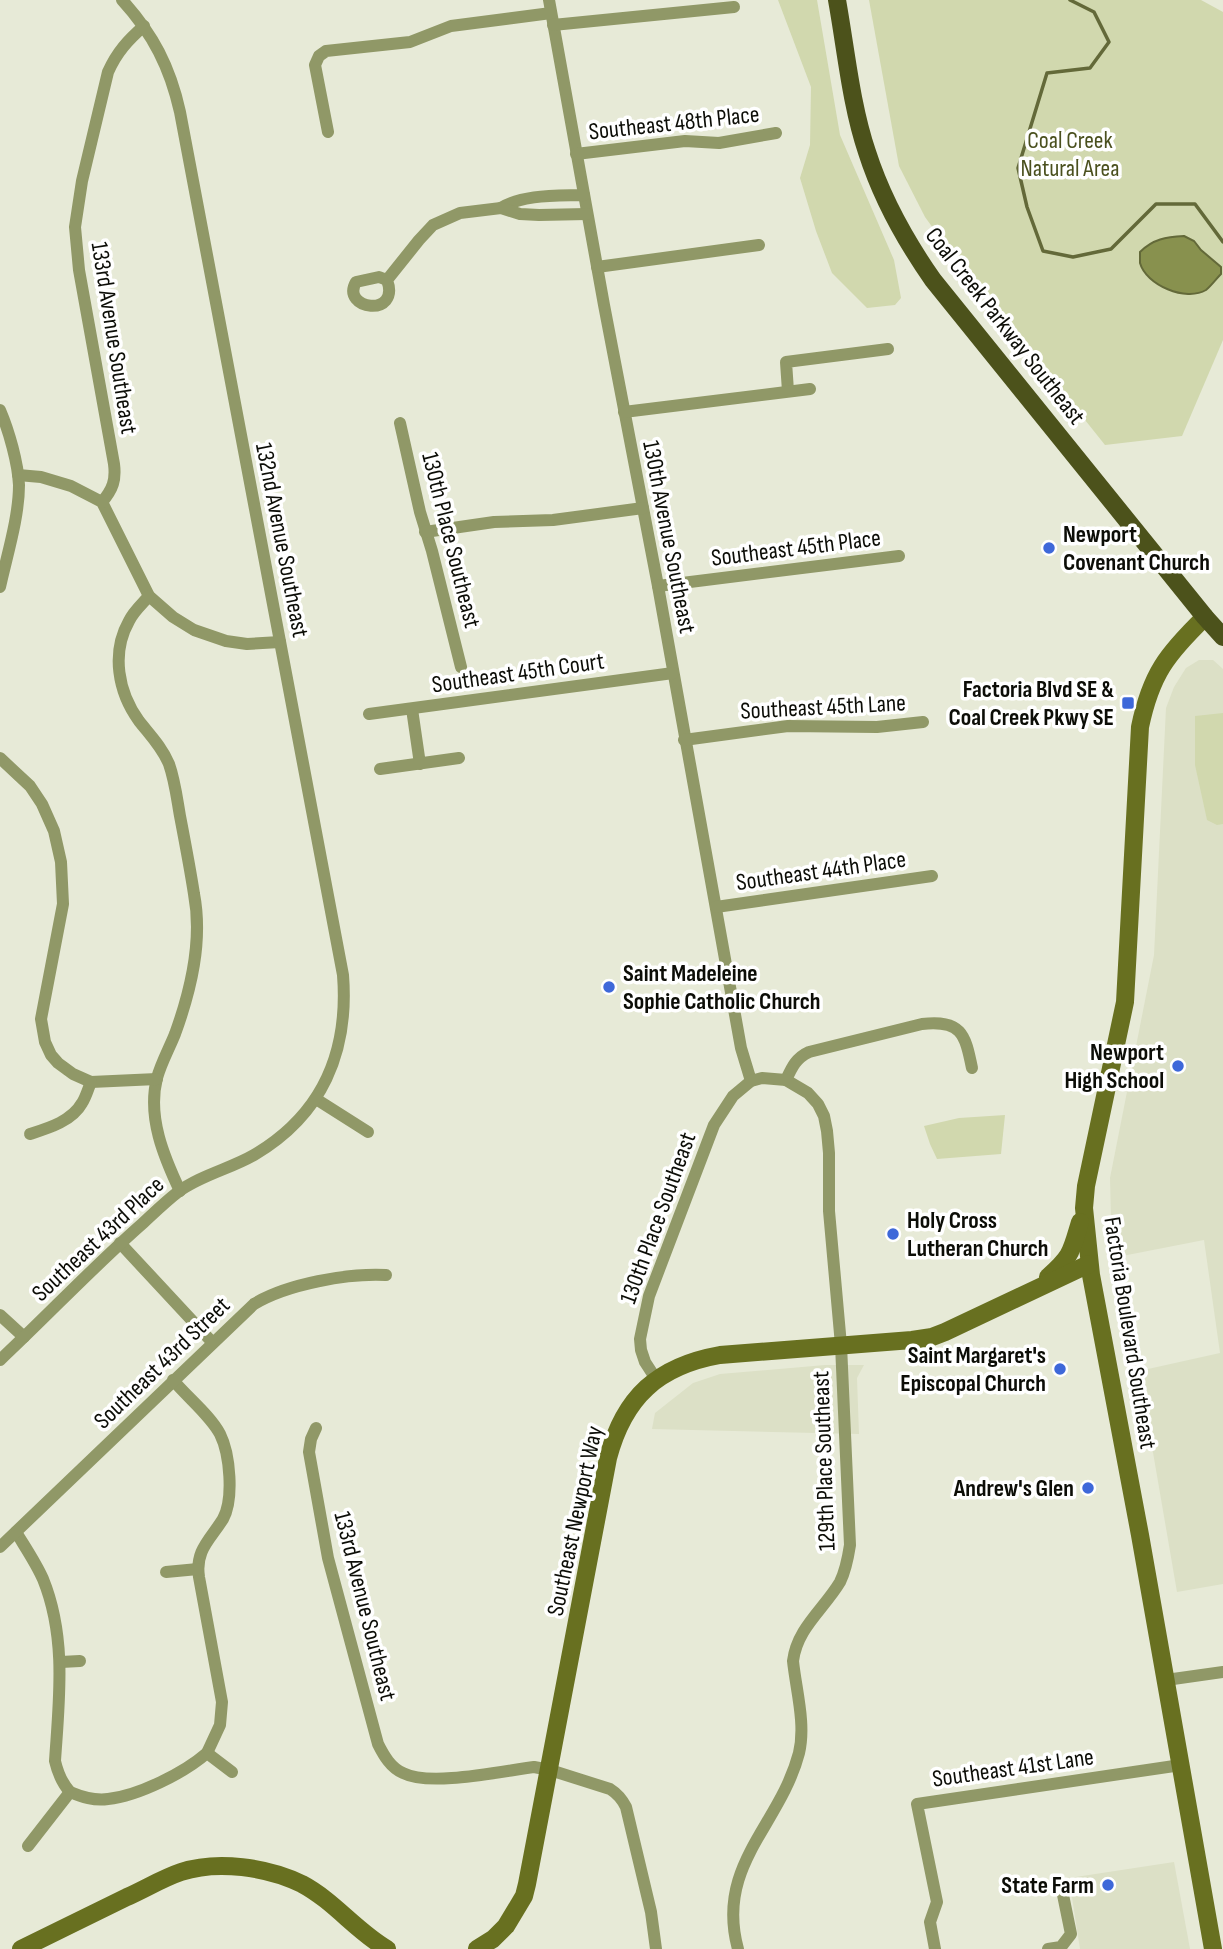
<svg xmlns="http://www.w3.org/2000/svg" width="1223" height="1949" viewBox="0 0 1223 1949" font-family="'Sofia Sans Condensed',sans-serif">
<style>
.built{fill:#dce0c6}
.green{fill:#d1d8ae}
.water{fill:#88914e;stroke:#636939;stroke-width:2}
.lines{fill:none;stroke-linecap:round;stroke-linejoin:round}
.stream{stroke:#636939;stroke-width:3.5}
.street{stroke:#909867;stroke-width:12}
.secondary{stroke:#687020;stroke-width:18}
.primary{stroke:#4c521b;stroke-width:18}
.poi-dot{fill:#3e68d9;stroke:#fff;stroke-width:2.5}
.labels{text-anchor:middle;dominant-baseline:central;stroke-width:7;stroke-linejoin:round;paint-order:stroke}
.street-label{font-size:24px;fill:#0c0d07;stroke:#fff}
.park-label{font-size:24px;fill:#4a501e;stroke:#fff}
.poi-label{font-size:24px;font-weight:bold;fill:#0c0d07;stroke:#fff;text-anchor:end}
</style>
<rect width="100%" height="100%" fill="#e7ead7"/>
<g class="built">
<path d="M 1199,660 L 1213,660 L 1223,669 L 1223,1584 L 1177,1592 L 1139,1371 L 1220,1353 L 1204,1240 L 1112,1258 L 1110,1178 L 1154,955 L 1166,708 L 1174,687 L 1186,668 Z"/>
<path d="M 825,1365 L 864,1365 L 857,1378 L 859,1434 L 652,1429 L 655,1413 L 693,1383 L 720,1374 Z"/>
<path d="M 1174,1862 L 1190,1949 L 1080,1949 L 1069,1878 Z"/>
</g>
<g class="green">
<path d="M 778,0 L 817,0 L 840,135 L 894,260 L 901,298 L 895,305 L 867,308 L 832,273 L 816,231 L 800,178 L 810,145 L 811,87 Z"/>
<path d="M 869,0 L 1201,0 L 1223,12 L 1223,340 L 1182,436 L 1105,445 L 946,246 L 925,217 L 899,166 Z"/>
<path d="M 1223,713 L 1223,824 L 1217,825 L 1207,820 L 1195,765 L 1195,716 Z"/>
<path d="M 1005,1115 L 1001,1154 L 937,1159 L 930,1144 L 924,1126 L 959,1118 Z"/>
</g>
<path class="water" d="M 1184,236 L 1194,241 L 1201,250 L 1221,267 L 1221,274 C 1216,279 1211,286 1206,290 C 1186,302 1146,285 1140,263 C 1140,260 1140,256 1140,252 C 1153,239 1166,237 1184,236 Z"/>
<g class="lines">
<path class="stream" d="M 1070,0 L 1094,12 L 1109,42 L 1090,68 L 1047,73 L 1018,168 L 1027,207 L 1043,251 L 1073,257 L 1111,249 L 1156,204 L 1195,204 L 1223,242"/>
<g class="street">
<path d="M 549,0 L 604,305 L 658,586 L 741,1048 L 751,1081"/>
<path d="M 553,25 L 734,7"/>
<path d="M 328,132 L 315,65 L 319,56 L 326,51 L 410,42 L 451,26 L 551,13"/>
<path d="M 576,154 L 685,141 L 719,143 L 776,133"/>
<path d="M 501,208 C 524,194 557,196 584,195"/>
<path d="M 597,267 L 759,245"/>
<path d="M 387,280 C 401,318 340,310 356,282 L 379,277 L 387,280 L 419,240 L 433,225 L 460,213 L 501,208 L 520,214 L 539,215 L 587,214"/>
<path d="M 788,391 L 786,362 L 888,349"/>
<path d="M 0,410 C 9,431 18,463 19,485 C 19,517 7,555 0,587"/>
<path d="M 624,412 L 810,389"/>
<path d="M 400,423 L 420,512 L 432,551 L 461,667"/>
<path d="M 18,475 L 41,477 L 71,486 L 102,502 L 149,596 L 173,617 L 194,630 L 226,641 L 247,644 L 280,642"/>
<path d="M 102,502 C 113,489 116,480 114,464 L 79,270 L 75,227 L 82,181 L 108,72 C 117,52 128,40 144,26"/>
<path d="M 425,532 L 494,522 L 553,520 L 643,508"/>
<path d="M 658,586 L 899,556"/>
<path d="M 149,596 C 142,604 133,612 129,621 C 111,653 118,692 139,721 C 150,735 162,747 169,764 C 175,781 177,799 180,816 C 185,842 190,868 194,894 C 203,941 191,990 175,1034 C 169,1049 161,1063 157,1078 C 147,1117 164,1157 180,1191"/>
<path d="M 412,709 L 420,764"/>
<path d="M 369,714 L 673,673"/>
<path d="M 684,740 L 788,726 L 877,727 L 923,722"/>
<path d="M 0,758 L 30,786 L 42,804 L 54,831 L 61,862 L 63,904 L 41,1019 L 45,1042 L 51,1055 L 58,1063 L 73,1074 L 91,1082 L 157,1079"/>
<path d="M 380,769 L 459,758"/>
<path d="M 716,907 L 932,876"/>
<path d="M 786,1080 C 792,1067 796,1058 809,1052 L 922,1024 C 961,1020 965,1033 972,1068"/>
<path d="M 316,1099 L 368,1132"/>
<path d="M 30,1134 C 49,1128 72,1121 82,1103 C 86,1097 88,1089 91,1082"/>
<path d="M 120,1243 L 212,1342"/>
<path d="M 0,1315 L 24,1337"/>
<path d="M 0,1360 C 48,1315 93,1267 142,1224 C 154,1213 165,1202 178,1192 C 201,1175 230,1169 254,1155 C 322,1115 349,1052 343,975 L 180,112 C 170,67 153,34 122,0"/>
<path d="M 656,1379 L 645,1362 L 641,1350 L 640,1339 L 649,1296 L 714,1125 L 733,1096 L 751,1081 L 762,1078 L 786,1080 L 808,1093 L 818,1104 L 824,1116 L 827,1131 L 829,1153 L 829,1211 L 841,1345 L 850,1545 C 848,1558 846,1570 840,1582 C 824,1609 797,1628 793,1661 C 796,1690 806,1724 799,1753 C 780,1826 715,1865 738,1949"/>
<path d="M 173,1380 C 187,1397 210,1415 220,1434 C 230,1454 234,1499 223,1519 C 210,1540 195,1550 199,1577 L 222,1702 L 220,1725 L 207,1753"/>
<path d="M 316,1428 L 311,1439 L 309,1452 L 328,1558 L 378,1744 C 384,1756 391,1768 403,1773 C 430,1787 502,1771 534,1767 L 550,1770 L 610,1789 C 618,1794 622,1799 626,1807 L 651,1912 L 656,1949"/>
<path d="M 16,1532 C 25,1547 36,1563 43,1579 C 67,1638 59,1700 55,1761 C 58,1774 62,1783 70,1792"/>
<path d="M 0,1547 L 254,1304 C 287,1284 348,1273 386,1275"/>
<path d="M 166,1572 L 198,1569"/>
<path d="M 61,1662 L 80,1661"/>
<path d="M 1166,1680 L 1223,1672"/>
<path d="M 28,1846 L 70,1792 C 82,1797 94,1801 108,1799 C 138,1796 184,1773 207,1753 L 232,1772"/>
<path d="M 935,1949 L 930,1922 L 937,1902 L 917,1804 L 1181,1765"/>
<path d="M 1048,1949 L 1061,1947 L 1071,1934 L 1062,1890"/>
</g>
<g class="secondary">
<path d="M 1205,617 C 1167,654 1151,674 1140,727 L 1125,1002 L 1086,1186 L 1084,1208 L 1091,1275 L 1140,1535 L 1213,1949"/>
<path d="M 1048,1277 C 1072,1256 1071,1252 1080,1222"/>
<path d="M 21,1949 C 56,1932 92,1914 127,1897 C 145,1889 163,1878 181,1872 C 217,1860 268,1867 302,1884 C 334,1901 356,1931 387,1949"/>
<path d="M 477,1949 L 493,1939 L 506,1926 L 524,1896 L 527,1884 L 608,1458 C 624,1397 658,1366 720,1355 L 912,1340 L 932,1337 L 945,1332 L 1089,1264"/>
</g>
<path class="primary" d="M 837,0 C 846,50 851,105 867,152 C 882,199 905,240 933,280 L 1205,617 L 1223,637"/>
</g>
<g class="poi-dot">
<circle cx="1049" cy="548" r="7"/>
<rect x="1121" y="696" width="14" height="14" rx="3.5"/>
<circle cx="609" cy="987" r="7"/>
<circle cx="1178" cy="1066" r="7"/>
<circle cx="893" cy="1234" r="7"/>
<circle cx="1060" cy="1369" r="7"/>
<circle cx="1088" cy="1488" r="7"/>
<circle cx="1108" cy="1885" r="7"/>
</g>
<g class="labels">
<g class="street-label">
<text transform="translate(674 123) rotate(-6)">Southeast 48th Place</text>
<text transform="translate(1005 326) rotate(52)">Coal Creek Parkway Southeast</text>
<text transform="translate(114 338) rotate(81)">133rd Avenue Southeast</text>
<text transform="translate(669 537) rotate(79)">130th Avenue Southeast</text>
<text transform="translate(282 540) rotate(79)">132nd Avenue Southeast</text>
<text transform="translate(451 540) rotate(76)">130th Place Southeast</text>
<text transform="translate(796 548) rotate(-7)">Southeast 45th Place</text>
<text transform="translate(518 673) rotate(-8)">Southeast 45th Court</text>
<text transform="translate(823 707) rotate(-3)">Southeast 45th Lane</text>
<text transform="translate(821 871) rotate(-8)">Southeast 44th Place</text>
<text transform="translate(658 1218) rotate(-70)">130th Place Southeast</text>
<text transform="translate(98 1239) rotate(-43)">Southeast 43rd Place</text>
<text transform="translate(1130 1333) rotate(81)">Factoria Boulevard Southeast</text>
<text transform="translate(162 1363) rotate(-44)">Southeast 43rd Street</text>
<text transform="translate(824 1461) rotate(-92)">129th Place Southeast</text>
<text transform="translate(575 1521) rotate(-78)">Southeast Newport Way</text>
<text transform="translate(365 1606) rotate(76)">133rd Avenue Southeast</text>
<text transform="translate(1013 1768) rotate(-8)">Southeast 41st Lane</text>
</g>
<g class="park-label">
<text x="1070" y="140">Coal Creek<tspan x="1070" dy="28">Natural Area</tspan></text>
</g>
<g class="poi-label">
<text x="1063" y="534" text-anchor="start">Newport<tspan x="1063" dy="28">Covenant Church</tspan></text>
<text x="1114" y="689">Factoria Blvd SE &amp;<tspan x="1114" dy="28">Coal Creek Pkwy SE</tspan></text>
<text x="623" y="973" text-anchor="start">Saint Madeleine<tspan x="623" dy="28">Sophie Catholic Church</tspan></text>
<text x="1164" y="1052">Newport<tspan x="1164" dy="28">High School</tspan></text>
<text x="907" y="1220" text-anchor="start">Holy Cross<tspan x="907" dy="28">Lutheran Church</tspan></text>
<text x="1046" y="1355">Saint Margaret's<tspan x="1046" dy="28">Episcopal Church</tspan></text>
<text x="1074" y="1488">Andrew's Glen</text>
<text x="1094" y="1885">State Farm</text>
</g>
</g>
</svg>
